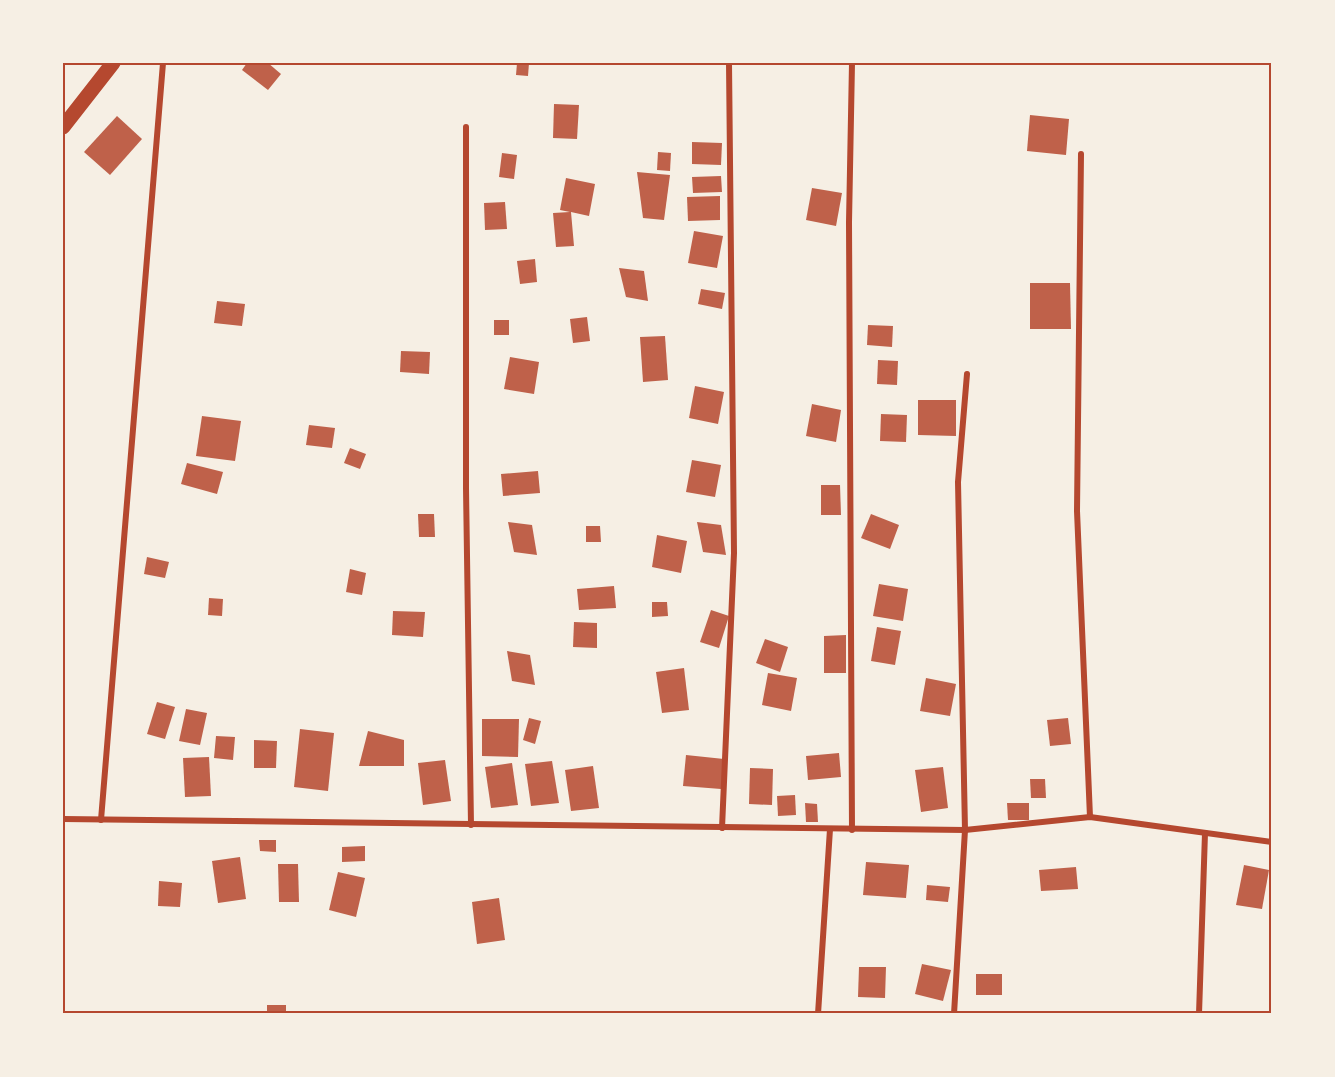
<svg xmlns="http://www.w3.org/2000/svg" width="1335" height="1077" viewBox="0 0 1335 1077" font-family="Quicksand,sans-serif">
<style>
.building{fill:#bf614a}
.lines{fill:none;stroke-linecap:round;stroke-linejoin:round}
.minor{stroke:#b5482f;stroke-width:6}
.primary{stroke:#b5482f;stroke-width:15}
.neatline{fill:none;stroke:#b5482f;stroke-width:2}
</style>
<rect width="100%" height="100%" fill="#f6efe4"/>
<g class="building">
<path d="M 247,63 L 268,63 L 281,74 L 268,90 L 242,70 Z"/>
<path d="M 517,63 L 529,63 L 528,76 L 516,75 Z"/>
<path d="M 554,104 L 579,105 L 577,139 L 553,138 Z"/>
<path d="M 1030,115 L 1069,119 L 1066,155 L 1027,151 Z"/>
<path d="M 117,116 L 142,139 L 110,175 L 84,152 Z"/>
<path d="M 692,142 L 722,143 L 721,165 L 692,164 Z"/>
<path d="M 658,152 L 671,153 L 670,171 L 657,170 Z"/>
<path d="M 502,153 L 517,155 L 514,179 L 499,177 Z"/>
<path d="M 637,172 L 670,175 L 664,220 L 643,218 Z"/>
<path d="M 721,176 L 722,192 L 693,193 L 692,177 Z"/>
<path d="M 566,178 L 595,184 L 589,216 L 571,212 L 574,246 L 556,247 L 553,213 L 570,212 L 560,210 Z"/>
<path d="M 812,188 L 842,193 L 836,226 L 806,220 Z"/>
<path d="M 720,196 L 720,220 L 688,221 L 687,197 Z"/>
<path d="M 505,202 L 507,229 L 485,230 L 484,203 Z"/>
<path d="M 694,231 L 723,236 L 717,268 L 688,263 Z"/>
<path d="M 535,259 L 537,282 L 520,284 L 517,261 Z"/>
<path d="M 619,268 L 644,271 L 648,301 L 626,297 Z"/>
<path d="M 1030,283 L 1070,283 L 1071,329 L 1030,329 Z"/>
<path d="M 701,289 L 725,293 L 722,309 L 698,304 Z"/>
<path d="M 217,301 L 245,304 L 242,326 L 214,323 Z"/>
<path d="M 587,317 L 590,341 L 573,343 L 570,319 Z"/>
<rect x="494" y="320" width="15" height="15"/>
<path d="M 868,325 L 893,326 L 892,347 L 867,345 Z"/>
<path d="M 665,336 L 668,380 L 643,382 L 640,337 Z"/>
<path d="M 401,351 L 430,352 L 429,374 L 400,372 Z"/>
<path d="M 510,357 L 539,362 L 534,394 L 504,389 Z"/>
<path d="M 878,360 L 898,361 L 897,385 L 877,384 Z"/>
<path d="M 695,386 L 724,392 L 718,424 L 689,418 Z"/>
<path d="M 918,400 L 956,400 L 956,436 L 918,435 Z"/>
<path d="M 812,404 L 841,410 L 836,442 L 806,436 Z"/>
<path d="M 881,414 L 907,415 L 906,442 L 880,441 Z"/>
<path d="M 202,416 L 241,421 L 235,461 L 196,456 Z"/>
<path d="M 309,425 L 335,428 L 332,448 L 306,445 Z"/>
<path d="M 350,448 L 366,454 L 360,469 L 344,463 Z"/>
<path d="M 692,460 L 721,465 L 715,497 L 686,492 Z"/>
<path d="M 187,463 L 223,472 L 217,494 L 181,484 Z"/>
<path d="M 538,471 L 540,493 L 503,496 L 501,474 Z"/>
<path d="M 821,485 L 840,485 L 841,515 L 821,515 Z"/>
<path d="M 418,514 L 434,514 L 435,537 L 419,537 Z"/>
<path d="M 871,514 L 899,525 L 890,549 L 861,538 Z"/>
<path d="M 508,522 L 532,525 L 537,555 L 514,552 Z"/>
<path d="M 697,522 L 721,525 L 726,555 L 703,552 Z"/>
<path d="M 586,526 L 600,526 L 601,542 L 586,542 Z"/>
<path d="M 657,535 L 687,541 L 681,573 L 652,567 Z"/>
<path d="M 147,557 L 169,562 L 165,578 L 144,574 Z"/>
<path d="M 350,569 L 366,573 L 362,595 L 346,592 Z"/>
<path d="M 879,584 L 908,589 L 903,621 L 873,616 Z"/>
<path d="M 614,586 L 616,608 L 579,610 L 577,589 Z"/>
<path d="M 209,598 L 223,599 L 222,616 L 208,615 Z"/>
<path d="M 652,602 L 667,602 L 668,616 L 652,617 Z"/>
<path d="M 711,610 L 729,616 L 719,648 L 700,642 Z"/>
<path d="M 393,611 L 425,612 L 423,637 L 392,635 Z"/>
<path d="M 574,622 L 597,623 L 597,648 L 573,647 Z"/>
<path d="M 877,627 L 901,631 L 895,665 L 871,661 Z"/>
<path d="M 846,635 L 846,673 L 824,673 L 824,636 Z"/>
<path d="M 765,639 L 788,647 L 780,672 L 756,663 Z"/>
<path d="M 507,651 L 530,655 L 535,685 L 512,681 Z"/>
<path d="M 684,668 L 689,710 L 662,713 L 656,672 Z"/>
<path d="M 768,673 L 797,678 L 791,711 L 762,705 Z"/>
<path d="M 926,678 L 956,684 L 950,716 L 920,711 Z"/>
<path d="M 157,702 L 175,707 L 165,739 L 147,734 Z"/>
<path d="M 186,709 L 207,713 L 200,745 L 179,741 Z"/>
<path d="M 529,718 L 541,721 L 535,744 L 523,740 Z"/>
<path d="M 1068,718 L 1071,744 L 1050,746 L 1047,720 Z"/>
<path d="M 482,719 L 519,719 L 518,757 L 482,756 Z"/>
<path d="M 300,729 L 334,733 L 328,791 L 294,787 Z"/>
<path d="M 368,731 L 404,740 L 404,766 L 359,766 Z"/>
<path d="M 216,736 L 235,737 L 233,760 L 214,758 Z"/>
<path d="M 254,740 L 277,741 L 276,768 L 254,768 Z"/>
<path d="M 839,753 L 841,777 L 808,780 L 806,756 Z"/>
<path d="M 686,755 L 724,759 L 721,789 L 683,786 Z"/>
<path d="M 209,757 L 211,796 L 185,797 L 183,758 Z"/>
<path d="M 445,760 L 451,801 L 423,805 L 418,763 Z"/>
<path d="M 552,761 L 559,803 L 531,806 L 525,764 Z"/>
<path d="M 512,763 L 518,805 L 491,808 L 485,767 Z"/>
<path d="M 593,766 L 599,808 L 571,811 L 565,770 Z"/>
<path d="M 943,767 L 948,808 L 921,812 L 915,770 Z"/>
<path d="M 750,768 L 773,769 L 772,805 L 749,804 Z"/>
<path d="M 1030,779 L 1045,779 L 1046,798 L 1031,798 Z"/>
<path d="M 795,795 L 796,815 L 778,816 L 777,796 Z"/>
<path d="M 805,803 L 817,804 L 818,822 L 806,822 Z"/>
<path d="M 1007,803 L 1029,803 L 1029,820 L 1008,820 Z"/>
<path d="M 259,840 L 276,840 L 276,852 L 260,851 Z"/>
<path d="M 365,846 L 365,861 L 342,862 L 342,847 Z"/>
<path d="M 240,857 L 246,899 L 218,903 L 212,861 Z"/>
<path d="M 866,862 L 909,865 L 906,898 L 863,895 Z"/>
<path d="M 278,864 L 298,864 L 299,902 L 279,902 Z"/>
<path d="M 1244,865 L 1269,870 L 1262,909 L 1236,905 Z"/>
<path d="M 1076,867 L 1078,889 L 1041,891 L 1039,870 Z"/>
<path d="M 338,872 L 365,878 L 356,917 L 329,910 Z"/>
<path d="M 159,881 L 182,883 L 180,907 L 158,906 Z"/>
<path d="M 927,885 L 950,887 L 948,902 L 926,900 Z"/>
<path d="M 499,898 L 505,940 L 477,944 L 472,902 Z"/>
<path d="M 922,964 L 951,970 L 943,1001 L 915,994 Z"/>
<path d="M 859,967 L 886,967 L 885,998 L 858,997 Z"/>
<rect x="976" y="974" width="26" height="21"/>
<rect x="267" y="1005" width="19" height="9"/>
</g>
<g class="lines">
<g class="minor">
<path d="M 852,63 L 849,222 L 852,830"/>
<path d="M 466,127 L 466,488 L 471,825"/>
<path d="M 1081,154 L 1077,511 L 1090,817"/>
<path d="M 63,819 L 965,830 L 1090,817 L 1272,842"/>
<path d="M 101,820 L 163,63"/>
<path d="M 722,828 L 734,553 L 729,63"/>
<path d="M 818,1014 L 830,829"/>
<path d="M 954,1014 L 965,830 L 958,482 L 967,374"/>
<path d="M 1199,1014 L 1205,833"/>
</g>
<path class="primary" d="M 63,127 L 113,63"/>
</g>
<rect width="1335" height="1077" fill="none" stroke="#f6efe4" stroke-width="129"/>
<rect x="64" y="64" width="1206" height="948" class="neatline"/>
</svg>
